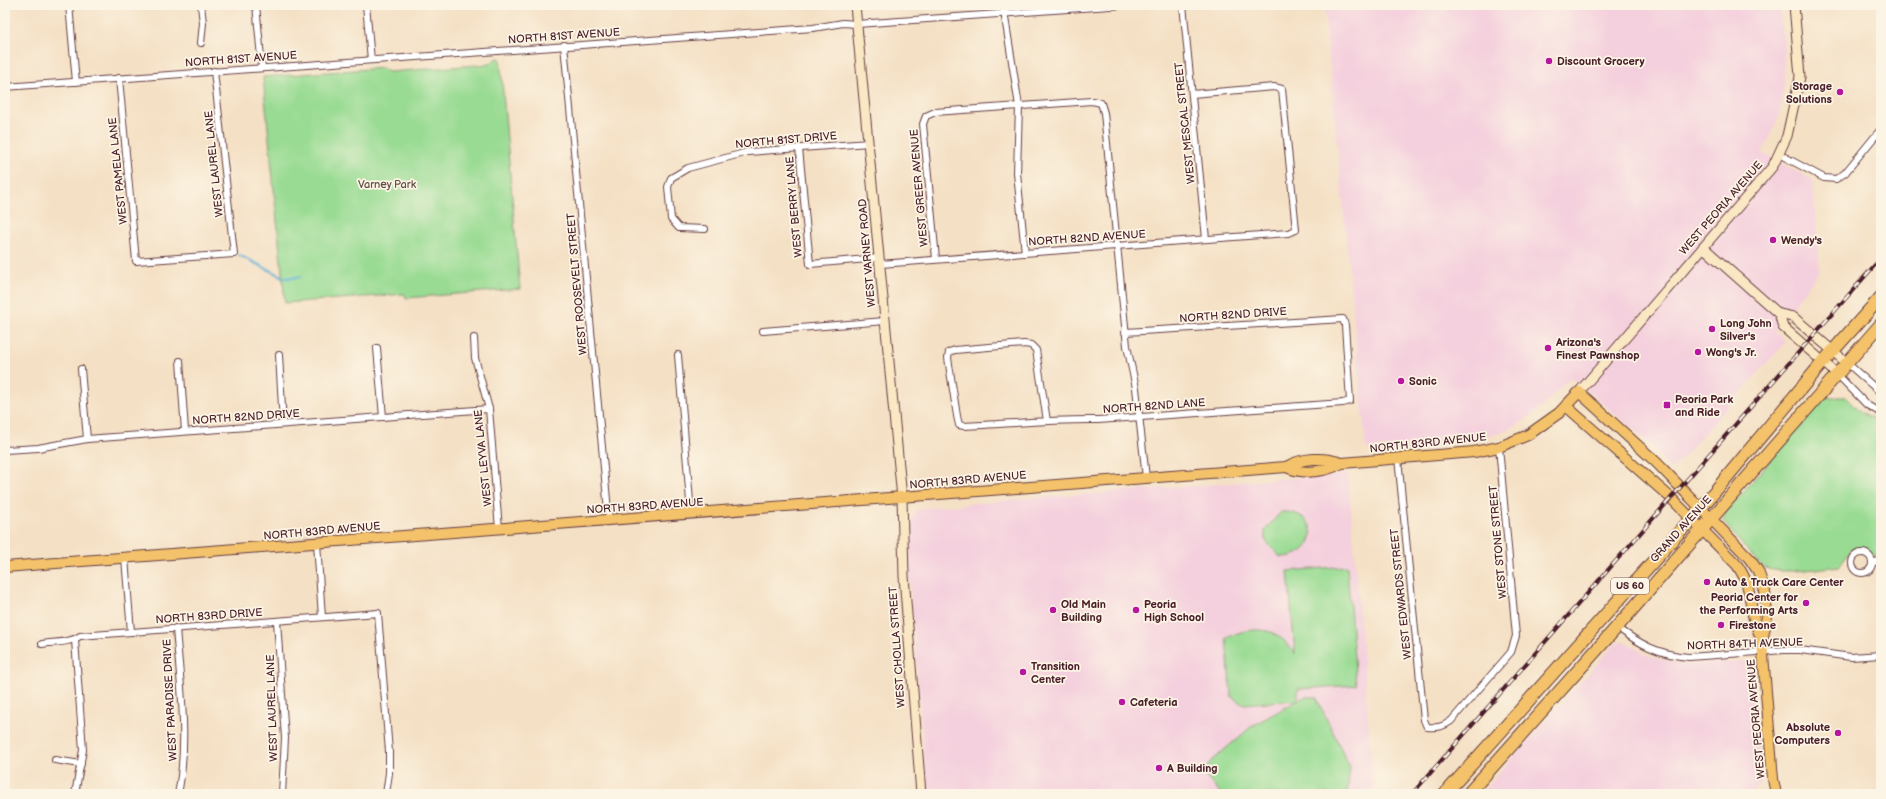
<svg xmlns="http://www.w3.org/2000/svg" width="1886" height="799" viewBox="0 0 1886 799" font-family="'Balsamiq Sans',sans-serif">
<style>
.built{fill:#f4cfdd}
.green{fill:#99db93;stroke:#727d5f}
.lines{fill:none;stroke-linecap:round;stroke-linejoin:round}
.stream{stroke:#57acd3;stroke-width:2.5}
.street-casing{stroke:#643c42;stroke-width:8}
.secondary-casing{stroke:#643c42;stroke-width:11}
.primary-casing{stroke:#643c42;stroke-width:12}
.highway-casing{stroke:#643c42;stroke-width:14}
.street{stroke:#fff;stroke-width:6}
.secondary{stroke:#fae7c3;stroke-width:9}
.primary{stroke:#f3c26a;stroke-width:10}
.highway{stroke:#f3c26a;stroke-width:12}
.rail-casing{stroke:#4a1f2b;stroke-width:4}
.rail{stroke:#fcf5e5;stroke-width:2.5;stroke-dasharray:8;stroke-linecap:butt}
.poi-dot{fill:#b5179e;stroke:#fcf5e5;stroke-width:1.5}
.labels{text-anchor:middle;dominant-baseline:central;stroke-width:3.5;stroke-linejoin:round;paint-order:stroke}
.shield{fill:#fcf5e5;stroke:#7f5f63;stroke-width:1}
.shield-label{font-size:10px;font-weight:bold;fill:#4a1f2b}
.street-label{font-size:11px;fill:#4a1f2b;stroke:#fcf5e5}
.poi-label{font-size:11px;font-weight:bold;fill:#4a1f2b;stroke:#fcf5e5;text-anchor:start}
.park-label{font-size:11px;fill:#5e4e45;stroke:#fcf5e5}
</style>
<rect width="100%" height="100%" fill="#fcf5e5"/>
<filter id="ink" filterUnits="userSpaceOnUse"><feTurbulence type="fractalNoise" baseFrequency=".025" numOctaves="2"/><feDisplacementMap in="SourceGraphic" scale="8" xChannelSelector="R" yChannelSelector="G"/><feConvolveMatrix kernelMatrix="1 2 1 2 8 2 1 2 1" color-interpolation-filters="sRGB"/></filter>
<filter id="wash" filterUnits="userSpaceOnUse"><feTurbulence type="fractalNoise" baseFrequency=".012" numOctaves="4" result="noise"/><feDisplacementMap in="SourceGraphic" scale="16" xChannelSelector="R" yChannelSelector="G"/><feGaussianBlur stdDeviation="0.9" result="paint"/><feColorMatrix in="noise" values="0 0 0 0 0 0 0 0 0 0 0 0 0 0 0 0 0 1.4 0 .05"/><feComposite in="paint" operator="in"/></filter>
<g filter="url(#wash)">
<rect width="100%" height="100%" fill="#f4e0c4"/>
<g class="built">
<path d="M 1324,5 L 1779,5 L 1784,47 L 1784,85 L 1779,116 L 1762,153 L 1812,180 L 1820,270 L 1774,331 L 1786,342 L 1671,470 L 1658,453 L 1642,437 L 1571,377 L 1540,409 L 1519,424 L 1499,433 L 1472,440 L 1366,449 Z"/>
<path d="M 1348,474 L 1374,791 L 1372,794 L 927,794 L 909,572 L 911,523 L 915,511 L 927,508 L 1024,499 Z"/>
<path d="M 1624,641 L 1646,655 L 1683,665 L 1744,661 L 1752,665 L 1761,782 L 1751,794 L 1480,794 L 1617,642 Z"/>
</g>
<g class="green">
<path d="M 500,58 L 520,289 L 406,298 L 405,294 L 285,303 L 263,77 L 382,68 L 389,72 L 490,64 L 495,59 Z"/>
<path d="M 1825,397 L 1845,397 L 1861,413 L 1881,422 L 1881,556 L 1876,556 L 1852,548 L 1839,566 C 1820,568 1784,575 1766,568 C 1758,565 1729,529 1723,521 L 1726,512 Z"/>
<path d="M 1281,512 C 1323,510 1320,558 1280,557 L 1265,540 L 1265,530 Z"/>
<path d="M 1347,566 L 1356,685 L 1298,689 L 1298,700 L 1242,704 L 1231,696 L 1226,637 C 1256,626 1276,625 1295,654 L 1288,571 Z"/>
<path d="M 1304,697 L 1316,697 L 1350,767 L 1347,794 L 1221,794 L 1207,778 L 1208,764 L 1252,726 Z"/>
</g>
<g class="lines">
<path class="stream" d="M 239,255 L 285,278 L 300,277"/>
</g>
</g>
<g filter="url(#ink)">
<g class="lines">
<g class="street-casing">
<g id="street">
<path d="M 69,5 L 76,82"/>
<path d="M 256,5 L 262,68"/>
<path d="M 366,5 L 371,60"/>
<path d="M 1003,5 L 1019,106 L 1017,173 L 1025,253"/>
<path d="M 1183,5 L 1206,239"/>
<path d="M 201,43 L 203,23 L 201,5"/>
<path d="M 564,45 L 609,521"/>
<path d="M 119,78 L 136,261 L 234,254 L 214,71"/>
<path d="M 5,87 L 813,28 L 843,23 L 857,24 L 1124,5"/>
<path d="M 799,148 L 810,264 L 879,258"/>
<path d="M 1779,154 L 1824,178 L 1836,179 L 1845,173 L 1881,129"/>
<path d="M 705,229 L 679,228 L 671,219 L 668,187 L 671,178 L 688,168 L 748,152 L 869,143"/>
<path d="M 936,259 L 923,124 L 926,116 L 935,112 L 1092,101 L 1101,103 L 1104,113 L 1127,346 L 1136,388 L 1146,478"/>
<path d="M 880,264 L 1288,233 L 1296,230 L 1282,89 L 1274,87 L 1192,94"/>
<path d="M 763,331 L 885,321"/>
<path d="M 474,338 L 475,358 L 489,409 L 499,529"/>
<path d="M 377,348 L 383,417"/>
<path d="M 279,355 L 283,424"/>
<path d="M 678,355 L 691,514"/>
<path d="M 180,361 L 185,431"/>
<path d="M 1847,363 L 1881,393"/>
<path d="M 81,369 L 87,439"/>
<path d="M 1837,374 L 1867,405 L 1881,413"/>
<path d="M 1047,421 L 1036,350 L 1031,345 L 1024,344 L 955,350 L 949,352 L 948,358 L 957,416 L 959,425 L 964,426 C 1009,424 1054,419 1098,420 L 1343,403 L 1350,401 L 1345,325 L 1343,319 L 1125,332"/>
<path d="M 5,450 L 38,448 L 87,439 L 489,409"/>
<path d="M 1398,458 L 1424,720 L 1427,727 C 1437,728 1443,727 1451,721 L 1511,652 L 1516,636 L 1499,447"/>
<path d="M 317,543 L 322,617"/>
<circle cx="1862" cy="563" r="10"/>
<path d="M 125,558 L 131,632"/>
<path d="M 1873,562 L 1881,561"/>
<path d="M 277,621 L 285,738 L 282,794"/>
<path d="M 1617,627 C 1639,644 1660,655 1689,657 L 1784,650 L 1800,650 L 1851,657 L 1881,655"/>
<path d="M 176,628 C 180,683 189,740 178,794"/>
<path d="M 42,644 C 54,642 71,643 80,636 L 378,613 L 389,752 L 389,773 L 386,794"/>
<path d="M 55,760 L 81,764"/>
<path d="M 75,794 L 83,750 L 75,640"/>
</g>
</g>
<g class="secondary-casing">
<g id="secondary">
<path d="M 855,5 L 902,498 L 904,576 L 921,794"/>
<path d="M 1703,247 L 1779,314 L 1783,327 L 1837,374"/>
<path d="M 1779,314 L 1793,317 L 1847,363"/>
<path d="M 1579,392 L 1773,166 L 1787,136 L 1800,77 L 1794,5"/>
</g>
</g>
<g class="primary-casing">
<g id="primary">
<path d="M 1567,407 L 1671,498 L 1737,565 C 1752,587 1748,596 1754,619 C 1756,626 1759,633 1762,640"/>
<path d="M 1286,467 C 1304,475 1325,472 1342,463 L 1474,452 L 1499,447 L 1528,435 L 1559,413 L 1579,392 L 1657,463 L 1749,558 L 1758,571 L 1765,591 L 1767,616 L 1762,642 L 1773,779 L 1776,794"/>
<path d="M 5,567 L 1286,467 C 1303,457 1324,457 1342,463"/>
</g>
</g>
<g class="highway-casing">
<g id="highway">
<path d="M 1445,794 L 1701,508 L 1823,362 L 1881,297"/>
<path d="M 1468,794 L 1617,627 L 1881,324"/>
</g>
</g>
<use href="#street" class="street"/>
<use href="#secondary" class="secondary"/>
<use href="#primary" class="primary"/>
<use href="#highway" class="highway"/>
<g class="rail-casing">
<path id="rail" d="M 1412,794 L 1881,258"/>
</g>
<use href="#rail" class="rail"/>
</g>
</g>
<g class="poi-dot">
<circle cx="1549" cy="61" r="4"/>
<circle cx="1840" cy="92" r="4"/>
<circle cx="1773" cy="240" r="4"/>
<circle cx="1712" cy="329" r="4"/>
<circle cx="1548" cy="348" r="4"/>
<circle cx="1698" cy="352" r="4"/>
<circle cx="1401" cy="381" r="4"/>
<rect x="1663" y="401" width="8" height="8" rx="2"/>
<circle cx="1707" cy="582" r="4"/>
<circle cx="1806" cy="603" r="4"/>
<circle cx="1053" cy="610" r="4"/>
<circle cx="1136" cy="610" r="4"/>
<circle cx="1721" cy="625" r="4"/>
<circle cx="1023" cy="672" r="4"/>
<circle cx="1122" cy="702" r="4"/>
<circle cx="1838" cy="733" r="4"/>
<circle cx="1159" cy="768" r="4"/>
</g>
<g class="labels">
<rect class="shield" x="1611" y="578" width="38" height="16" rx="3"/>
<g class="shield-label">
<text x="1630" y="586">US 60</text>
</g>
<g class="street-label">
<text transform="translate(564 36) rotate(-4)">NORTH 81ST AVENUE</text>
<text transform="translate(241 59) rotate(-4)">NORTH 81ST AVENUE</text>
<text transform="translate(1185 123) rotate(-96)">WEST MESCAL STREET</text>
<text transform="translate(786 140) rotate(-5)">NORTH 81ST DRIVE</text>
<text transform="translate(214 164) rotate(-96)">WEST LAUREL LANE</text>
<text transform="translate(118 171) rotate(-96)">WEST PAMELA LANE</text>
<text transform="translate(919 188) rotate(-95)">WEST GREER AVENUE</text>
<text transform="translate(794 207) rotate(-95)">WEST BERRY LANE</text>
<text transform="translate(1721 208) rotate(-49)">WEST PEORIA AVENUE</text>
<text transform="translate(1087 238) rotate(-4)">NORTH 82ND AVENUE</text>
<text transform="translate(867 253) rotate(-95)">WEST VARNEY ROAD</text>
<text transform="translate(577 284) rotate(-95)">WEST ROOSEVELT STREET</text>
<text transform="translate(1233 315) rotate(-4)">NORTH 82ND DRIVE</text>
<text transform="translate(1154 406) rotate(-4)">NORTH 82ND LANE</text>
<text transform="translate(246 417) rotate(-4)">NORTH 82ND DRIVE</text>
<text transform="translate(1428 443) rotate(-6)">NORTH 83RD AVENUE</text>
<text transform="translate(483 458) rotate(-96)">WEST LEYVA LANE</text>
<text transform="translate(968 480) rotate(-5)">NORTH 83RD AVENUE</text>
<text transform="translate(645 506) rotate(-4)">NORTH 83RD AVENUE</text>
<text transform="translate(1681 529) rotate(-48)">GRAND AVENUE</text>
<text transform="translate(322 531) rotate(-5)">NORTH 83RD AVENUE</text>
<text transform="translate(1498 542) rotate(-95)">WEST STONE STREET</text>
<text transform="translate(1401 594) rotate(-96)">WEST EDWARDS STREET</text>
<text transform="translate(209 616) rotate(-4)">NORTH 83RD DRIVE</text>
<text transform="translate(1745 644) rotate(-2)">NORTH 84TH AVENUE</text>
<text transform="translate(897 647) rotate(-94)">WEST CHOLLA STREET</text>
<text transform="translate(170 700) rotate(-93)">WEST PARADISE DRIVE</text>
<text transform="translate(272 708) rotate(-92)">WEST LAUREL LANE</text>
<text transform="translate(1756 719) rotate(-95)">WEST PEORIA AVENUE</text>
</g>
<g class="poi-label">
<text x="1557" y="61">Discount Grocery</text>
<text x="1832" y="86" text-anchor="end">Storage<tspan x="1832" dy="13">Solutions</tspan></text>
<text x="1781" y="240">Wendy's</text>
<text x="1720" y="323">Long John<tspan x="1720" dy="13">Silver's</tspan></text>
<text x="1556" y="342">Arizona's<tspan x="1556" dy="13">Finest Pawnshop</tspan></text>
<text x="1706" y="352">Wong's Jr.</text>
<text x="1409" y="381">Sonic</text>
<text x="1675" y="399">Peoria Park<tspan x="1675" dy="13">and Ride</tspan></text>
<text x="1715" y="582">Auto &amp; Truck Care Center</text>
<text x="1798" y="597" text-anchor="end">Peoria Center for<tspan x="1798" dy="13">the Performing Arts</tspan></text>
<text x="1061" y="604">Old Main<tspan x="1061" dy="13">Building</tspan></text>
<text x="1144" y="604">Peoria<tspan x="1144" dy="13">High School</tspan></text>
<text x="1729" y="625">Firestone</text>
<text x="1031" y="666">Transition<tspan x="1031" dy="13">Center</tspan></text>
<text x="1130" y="702">Cafeteria</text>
<text x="1830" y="727" text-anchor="end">Absolute<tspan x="1830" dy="13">Computers</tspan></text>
<text x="1167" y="768">A Building</text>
</g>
<g class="park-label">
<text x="387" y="184">Varney Park</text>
</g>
</g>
<rect width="1886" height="799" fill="none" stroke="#fcf5e5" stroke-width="20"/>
</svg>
